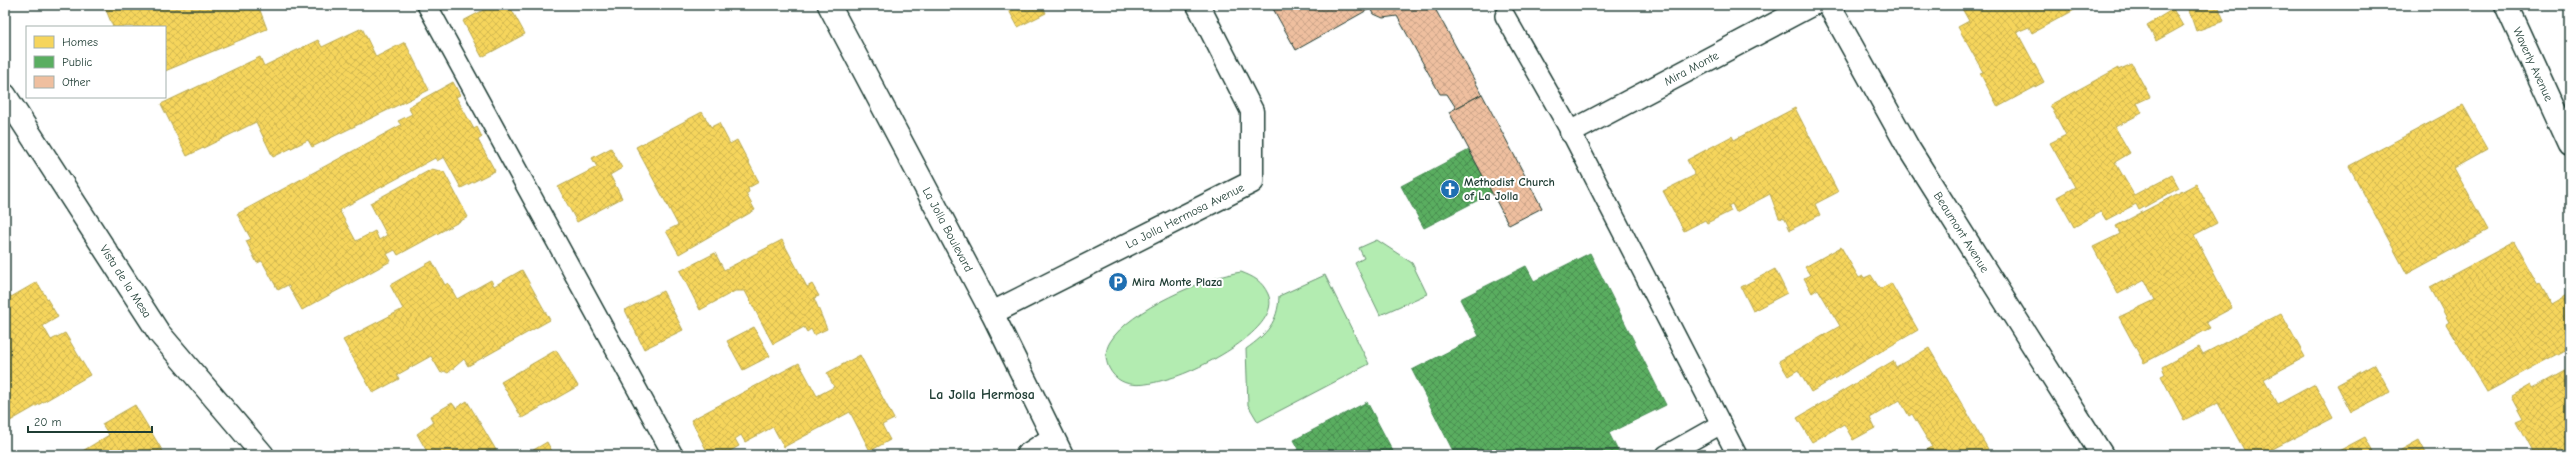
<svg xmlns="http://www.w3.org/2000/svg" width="2575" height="460" viewBox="0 0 2575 460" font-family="'Comic Neue',sans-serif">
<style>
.green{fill:#b3ecb1;stroke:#699472}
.homes{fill:url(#homes-cross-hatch);stroke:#b6a750}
.public{fill:url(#public-cross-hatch);stroke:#488c54}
.building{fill:url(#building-cross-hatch);stroke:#1f3d34}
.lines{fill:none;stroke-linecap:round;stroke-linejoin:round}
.service-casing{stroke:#1f3d34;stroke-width:22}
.minor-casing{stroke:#1f3d34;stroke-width:25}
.primary-casing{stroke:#1f3d34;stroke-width:25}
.service{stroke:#fff;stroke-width:19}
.minor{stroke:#fff;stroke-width:22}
.primary{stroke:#fff;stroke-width:22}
.labels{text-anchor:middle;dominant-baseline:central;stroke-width:4;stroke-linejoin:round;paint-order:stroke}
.street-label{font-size:12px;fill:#1f3d34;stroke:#fff}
.poi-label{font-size:12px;font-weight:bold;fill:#1f3d34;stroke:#fff;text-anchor:start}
.quarter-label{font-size:14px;font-weight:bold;fill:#1f3d34;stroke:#fff}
</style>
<defs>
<pattern id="homes-cross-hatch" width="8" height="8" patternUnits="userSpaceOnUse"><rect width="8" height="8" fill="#f6d55c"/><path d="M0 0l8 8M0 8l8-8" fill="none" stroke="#d2b851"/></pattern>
<pattern id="public-cross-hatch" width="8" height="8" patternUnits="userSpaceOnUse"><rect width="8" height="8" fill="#5aae61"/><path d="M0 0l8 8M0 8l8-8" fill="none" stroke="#4a8f51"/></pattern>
<pattern id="building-cross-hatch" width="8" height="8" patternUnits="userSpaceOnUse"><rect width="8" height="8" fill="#efbf9f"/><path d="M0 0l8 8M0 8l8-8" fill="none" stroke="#cca58a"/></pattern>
</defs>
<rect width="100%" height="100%" fill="#fff"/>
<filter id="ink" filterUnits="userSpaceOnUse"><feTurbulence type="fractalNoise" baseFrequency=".025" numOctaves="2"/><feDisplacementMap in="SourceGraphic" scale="8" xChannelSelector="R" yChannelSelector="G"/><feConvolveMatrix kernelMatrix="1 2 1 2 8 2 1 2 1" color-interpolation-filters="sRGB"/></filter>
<g filter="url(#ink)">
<g class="green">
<path d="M 1377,240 L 1412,263 L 1427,294 L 1380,315 L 1355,263 L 1364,258 L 1359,248 Z"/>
<path d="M 1241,272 C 1254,277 1262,281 1268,294 C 1284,328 1197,371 1171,378 C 1150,384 1122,393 1109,368 C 1105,360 1105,350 1110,342 C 1129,310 1206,277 1241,272 Z"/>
<path d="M 1325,275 L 1369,364 L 1258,422 L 1248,405 L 1246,349 C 1267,334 1278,322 1279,296 Z"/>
</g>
<g class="homes">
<path d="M 104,5 L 258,5 L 267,29 L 165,71 L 165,27 L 113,27 Z"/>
<path d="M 493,5 L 509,5 L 525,34 L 482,57 L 463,21 Z"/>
<path d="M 1006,5 L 1042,5 L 1046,13 L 1018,27 Z"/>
<path d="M 1960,5 L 2077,5 L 2078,8 L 2032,33 L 2029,27 L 2017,32 L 2044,82 L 1998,107 L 1980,73 L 1983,72 L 1958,27 L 1969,21 Z"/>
<path d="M 2187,5 L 2218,5 L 2224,21 L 2196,31 Z"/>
<path d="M 2173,9 L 2183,26 L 2156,41 L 2147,25 Z"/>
<path d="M 362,28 L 376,57 L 405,42 L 429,90 L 312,147 L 308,140 L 273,157 L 256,122 L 187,156 L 161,104 L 260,57 L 264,66 L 318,40 L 322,47 Z"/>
<path d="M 2132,64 L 2150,97 L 2137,103 L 2142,113 L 2115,127 L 2130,153 L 2115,162 L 2134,195 L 2172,175 L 2179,188 L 2139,210 L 2136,204 L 2106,220 L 2101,212 L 2074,227 L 2057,197 L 2075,187 L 2050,143 L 2066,135 L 2050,105 L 2118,68 L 2118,70 Z"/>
<path d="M 453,82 L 460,95 L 456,97 L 474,129 L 477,127 L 482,137 L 478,140 L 495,171 L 461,188 L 444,157 L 437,161 L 435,158 L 339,210 L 356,241 L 375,231 L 379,240 L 387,235 L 370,203 L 432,169 L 444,172 L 468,217 L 398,255 L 395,250 L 387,254 L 391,261 L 302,310 L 288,285 L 278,290 L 262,261 L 257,263 L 246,241 L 251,239 L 237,214 L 401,125 L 398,121 L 412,114 L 408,107 Z"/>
<path d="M 2463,105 L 2488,149 L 2454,168 L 2488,230 L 2407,274 L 2349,166 Z"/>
<path d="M 1795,108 L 1838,192 L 1815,204 L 1820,215 L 1790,230 L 1785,219 L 1779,218 L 1770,194 L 1736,212 L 1732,204 L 1728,206 L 1731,211 L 1707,223 L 1705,220 L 1684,231 L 1663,191 L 1695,175 L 1687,160 L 1732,136 L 1734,140 Z"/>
<path d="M 702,112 L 711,127 L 719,123 L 730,144 L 737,140 L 759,182 L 748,188 L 749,192 L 746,194 L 755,210 L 679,254 L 666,231 L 678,225 L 636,147 Z"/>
<path d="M 611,148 L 622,168 L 610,175 L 622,198 L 577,222 L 558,187 L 597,167 L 592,158 Z"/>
<path d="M 2196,184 L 2217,223 L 2194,235 L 2232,308 L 2206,322 L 2210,328 L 2144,363 L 2119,317 L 2155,300 L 2145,280 L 2118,294 L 2093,247 L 2120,234 L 2116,226 Z"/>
<path d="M 782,240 L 807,287 L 812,284 L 819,296 L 814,298 L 827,329 L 814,335 L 811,329 L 807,332 L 804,327 L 773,344 L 745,291 L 735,291 L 700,310 L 680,271 L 715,253 L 724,270 Z"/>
<path d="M 2514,242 L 2538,285 L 2540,284 L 2551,304 L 2570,293 L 2570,347 L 2487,392 L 2446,324 L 2449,322 L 2430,287 Z"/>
<path d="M 1841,247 L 1859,278 L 1863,276 L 1864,278 L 1871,275 L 1880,289 L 1891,283 L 1918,330 L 1811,392 L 1798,370 L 1788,376 L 1779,361 L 1840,326 L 1818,289 L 1812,293 L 1804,278 L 1810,275 L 1805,267 Z"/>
<path d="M 432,261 L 445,285 L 448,283 L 457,299 L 491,280 L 494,286 L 522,270 L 550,320 L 468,366 L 464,359 L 448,373 L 444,371 L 441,373 L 431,356 L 397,375 L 399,379 L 373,393 L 343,340 L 403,309 L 390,285 Z"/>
<path d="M 1775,269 L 1787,293 L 1753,311 L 1741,287 Z"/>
<path d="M 37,282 L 58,317 L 43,326 L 51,340 L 65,333 L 90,375 L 5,424 L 5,286 L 11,297 Z"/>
<path d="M 663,291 L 683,330 L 644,349 L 625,310 Z"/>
<path d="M 2281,313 L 2305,357 L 2264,379 L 2278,404 L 2315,384 L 2333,418 L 2261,455 L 2247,455 L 2218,403 L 2184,420 L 2161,376 L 2165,374 L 2162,367 L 2199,347 L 2203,354 Z"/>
<path d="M 754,327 L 770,356 L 743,370 L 727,341 Z"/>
<path d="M 1929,348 L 1988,449 L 1977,455 L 1918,455 L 1932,447 L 1912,414 L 1909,416 L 1900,400 L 1870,418 L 1875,428 L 1853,440 L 1844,424 L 1812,442 L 1797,418 L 1893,361 L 1896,367 Z"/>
<path d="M 556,350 L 578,386 L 522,418 L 501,382 Z"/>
<path d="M 860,355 L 894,419 L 882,425 L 890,440 L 870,451 L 850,412 L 784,447 L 773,427 L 745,442 L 741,435 L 735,439 L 739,446 L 723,455 L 709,455 L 691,420 L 799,363 L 817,396 L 834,387 L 827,373 Z"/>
<path d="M 2375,364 L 2390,392 L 2351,412 L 2337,385 Z"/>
<path d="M 2570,368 L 2570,455 L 2534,455 L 2516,421 L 2523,418 L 2511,396 L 2530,385 L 2532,389 Z"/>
<path d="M 467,401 L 499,455 L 429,455 L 417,434 L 433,422 L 430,416 L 452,403 L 456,408 Z"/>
<path d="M 135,405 L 165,455 L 76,455 L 109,435 L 102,424 Z"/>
<path d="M 2365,437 L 2375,455 L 2331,455 Z"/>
<path d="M 2419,440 L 2427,455 L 2392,455 Z"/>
<path d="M 547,442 L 554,455 L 525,455 Z"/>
</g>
<g class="public">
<path d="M 1469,150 L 1492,193 L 1424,228 L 1401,186 Z"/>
<path d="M 1590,253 L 1666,405 L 1609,433 L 1620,455 L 1455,455 L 1412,370 L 1479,336 L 1460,299 L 1526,266 L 1534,281 Z"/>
<path d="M 1367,402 L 1395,455 L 1287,455 L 1299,449 L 1294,440 Z"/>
</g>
<g class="building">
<path d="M 1271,5 L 1433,5 L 1482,94 L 1456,108 L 1447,94 L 1440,94 L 1397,16 L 1383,18 L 1374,14 L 1371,8 L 1296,50 Z"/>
<path d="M 1482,94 L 1542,208 L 1509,225 L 1449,112 Z"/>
</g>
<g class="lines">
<g class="service-casing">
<g id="service">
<path d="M 427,5 L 673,455"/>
<path d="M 1505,16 L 1571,132 L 1737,455"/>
<path d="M 1666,455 L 1721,424"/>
</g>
</g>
<g class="minor-casing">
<g id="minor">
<path id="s1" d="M 1829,5 L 1909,149 L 2102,455"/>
<path id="s2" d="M 2506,5 L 2570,145"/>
<path id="s3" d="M 5,95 L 159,333 L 263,455"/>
<path id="s4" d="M 1571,132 L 1811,5"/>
<path id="s5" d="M 992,313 L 1252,182 L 1252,111 L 1198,5"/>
<path d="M 1027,455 L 1053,438"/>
</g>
</g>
<g class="primary-casing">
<g id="primary">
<path id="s6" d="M 829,5 L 992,313 L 1062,455"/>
</g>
</g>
<use href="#service" class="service"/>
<use href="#minor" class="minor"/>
<use href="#primary" class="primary"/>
</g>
</g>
<defs>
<g id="church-disc" transform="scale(1)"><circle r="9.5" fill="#1f6fb2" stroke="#fff"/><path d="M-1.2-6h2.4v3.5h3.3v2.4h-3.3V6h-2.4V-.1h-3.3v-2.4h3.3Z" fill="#fff"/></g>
<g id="parking-disc" transform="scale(1)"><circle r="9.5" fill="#1f6fb2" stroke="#fff"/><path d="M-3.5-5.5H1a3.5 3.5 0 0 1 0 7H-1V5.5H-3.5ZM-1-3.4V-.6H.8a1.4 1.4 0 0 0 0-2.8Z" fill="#fff"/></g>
</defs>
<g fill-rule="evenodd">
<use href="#church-disc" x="1450" y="189"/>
<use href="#parking-disc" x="1118" y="282"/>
</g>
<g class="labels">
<g class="street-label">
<text stroke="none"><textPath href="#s2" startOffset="65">Waverly Avenue</textPath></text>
<text stroke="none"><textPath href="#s4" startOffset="136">Mira Monte</textPath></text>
<text stroke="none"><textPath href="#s5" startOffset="216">La Jolla Hermosa Avenue</textPath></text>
<text stroke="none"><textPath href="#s6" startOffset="254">La Jolla Boulevard</textPath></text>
<text stroke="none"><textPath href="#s1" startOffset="263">Beaumont Avenue</textPath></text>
<text stroke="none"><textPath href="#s3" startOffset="222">Vista de la Mesa</textPath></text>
</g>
<g class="poi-label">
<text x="1464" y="182">Methodist Church<tspan x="1464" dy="14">of La Jolla</tspan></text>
<text x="1132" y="282">Mira Monte Plaza</text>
</g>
<g class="quarter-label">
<text x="982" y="394">La Jolla Hermosa</text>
</g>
</g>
<rect width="2575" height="460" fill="none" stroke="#fff" stroke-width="20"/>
<rect x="10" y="10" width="2555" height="440" fill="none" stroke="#1f3d34" stroke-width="1.5" filter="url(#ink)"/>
<rect x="26" y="26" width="140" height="72" fill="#ffffff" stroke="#a5b1ae"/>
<rect x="34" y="36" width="20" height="12" fill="#f6d55c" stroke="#a5b1ae"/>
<text x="62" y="46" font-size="12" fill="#1f3d34">Homes</text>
<rect x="34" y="56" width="20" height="12" fill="#5aae61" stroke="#a5b1ae"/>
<text x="62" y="66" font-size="12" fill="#1f3d34">Public</text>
<rect x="34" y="76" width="20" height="12" fill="#efbf9f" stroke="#a5b1ae"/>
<text x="62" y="86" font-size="12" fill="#1f3d34">Other</text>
<path d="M28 426v6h124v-6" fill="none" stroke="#1f3d34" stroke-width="2"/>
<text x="34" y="426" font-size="12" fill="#1f3d34" stroke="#ffffff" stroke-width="3" paint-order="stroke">20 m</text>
</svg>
